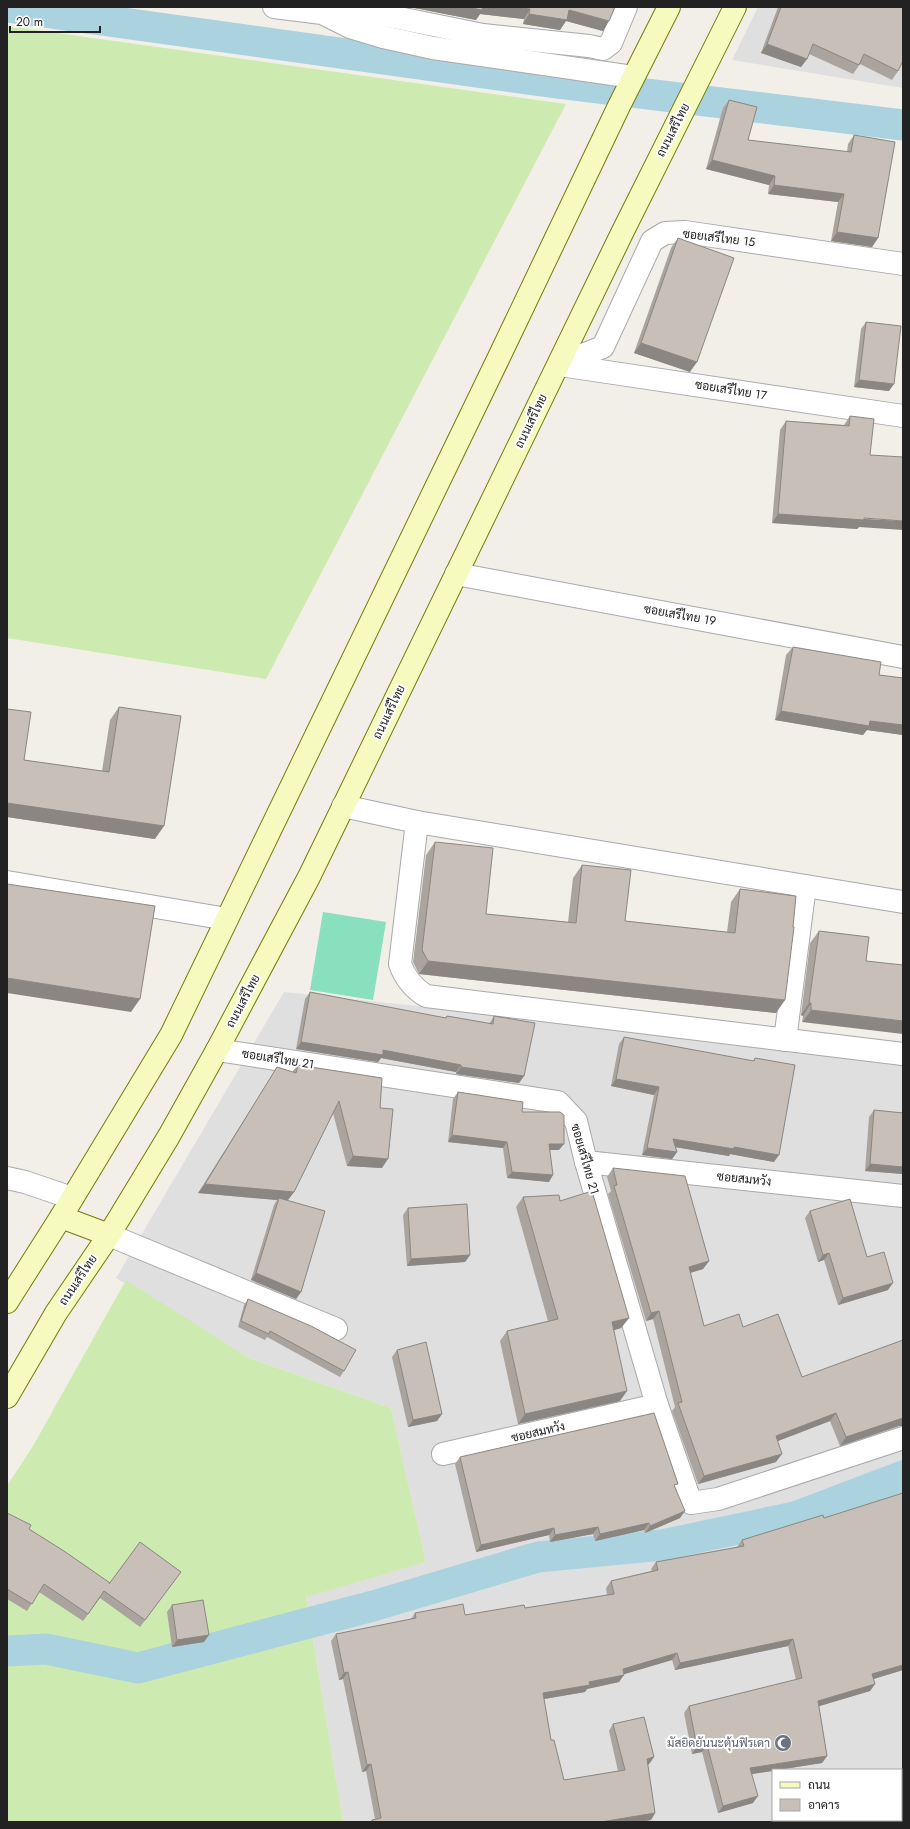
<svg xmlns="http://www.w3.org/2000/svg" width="910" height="1829" viewBox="0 0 910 1829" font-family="Jost,Sarabun,sans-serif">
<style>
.residential{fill:#e0dfdf}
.grass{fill:#cdebb0}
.pitch{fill:#88e0be}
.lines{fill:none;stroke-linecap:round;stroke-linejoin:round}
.canal{stroke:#aad3df;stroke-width:31}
.minor-casing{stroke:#a9a9a9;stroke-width:24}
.secondary-casing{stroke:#707d05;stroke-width:24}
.minor{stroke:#fff;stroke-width:22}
.secondary{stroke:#f7fabf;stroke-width:22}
.wall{fill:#aba49e}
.shaded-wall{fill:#8b8681}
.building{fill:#c7bfb8;stroke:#8b8681}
.labels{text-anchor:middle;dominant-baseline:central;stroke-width:4;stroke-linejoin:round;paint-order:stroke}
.street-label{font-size:12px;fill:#222;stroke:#fff}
.worship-label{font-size:12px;fill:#5b616d;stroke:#fff;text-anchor:end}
</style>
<rect width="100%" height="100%" fill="#f2efe9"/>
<g class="residential">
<path d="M 758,7 L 903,7 L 903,88 L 732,60 Z"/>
<path d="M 284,992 L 903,1057 L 903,1784 L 901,1785 L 901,1770 L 773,1770 L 773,1820 L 822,1820 L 811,1822 L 343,1822 L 306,1596 L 426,1562 L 391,1408 L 249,1358 L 116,1278 Z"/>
</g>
<g class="grass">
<path d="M 7,26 L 566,104 L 266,679 L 7,638 Z"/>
<path d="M 126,1280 L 249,1358 L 391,1408 L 426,1562 L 306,1597 L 343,1822 L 7,1822 L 7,1486 L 33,1446 Z"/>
<path d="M 903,1784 L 903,1822 L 811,1822 L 822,1820 L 901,1820 L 901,1785 Z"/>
</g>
<path class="pitch" d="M 323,912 L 386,922 L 373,1000 L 310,990 Z"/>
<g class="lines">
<g class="canal">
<path d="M 7,7 L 556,83 L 903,125"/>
<path d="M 7,1651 L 46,1649 L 138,1668 L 373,1606 L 538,1557 L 662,1545 L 795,1517 L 903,1476"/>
</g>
<g class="minor-casing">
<g id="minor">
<path d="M 274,7 L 322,13 L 350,27 L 383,37 L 433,48 L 633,77"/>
<path d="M 324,13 L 352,12 L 379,14 L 483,35 L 589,46 L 603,49 L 611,43 L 626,7"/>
<path d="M 559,364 L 603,347 L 652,241 L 665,233 L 685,232 L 903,264"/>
<path d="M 560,365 L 903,416"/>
<path d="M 456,574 L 903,657"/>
<path d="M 343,806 L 417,822 L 903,902"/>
<path d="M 417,822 L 400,964 C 405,978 413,988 426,996 L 903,1054"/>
<path d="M 7,882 L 227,919"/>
<path d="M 785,1040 L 805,886"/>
<path d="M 217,1050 L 558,1102 L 576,1121 L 586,1162 L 657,1405 L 691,1503 L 718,1499 L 903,1438"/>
<path d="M 586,1162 L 903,1196"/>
<path d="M 7,1178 L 25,1182 L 72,1198"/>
<path d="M 109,1235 L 336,1329"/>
<path d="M 443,1454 L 657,1405"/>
</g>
</g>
<g class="secondary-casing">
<g id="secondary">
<path d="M 61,1217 L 109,1235"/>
<path d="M 7,1302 L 61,1217 L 171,1035 L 500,355 L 619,106 L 669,7"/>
<path d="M 7,1397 L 56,1313 L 109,1235 L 169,1136 L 217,1050 L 309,877 L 623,231 L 735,7"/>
</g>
</g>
<use href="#minor" class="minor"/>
<use href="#secondary" class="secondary"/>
</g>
<g class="wall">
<path d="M 409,7 L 615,7 L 603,31 L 566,21 L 560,30 L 523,24 L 524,19 L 480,14 L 476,20 Z"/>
<path d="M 778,7 L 903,7 L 898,71 L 892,80 L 860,64 L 853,74 L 809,54 L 807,59 L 801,67 L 761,53 Z"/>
<path d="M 729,100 L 748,140 L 847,152 L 848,144 L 854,135 L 878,238 L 872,247 L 831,241 L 838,202 L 768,194 L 769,185 L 706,169 L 723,108 Z"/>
<path d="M 678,238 L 690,372 L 634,353 L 671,248 Z"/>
<path d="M 866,322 L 889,391 L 854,387 L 861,329 Z"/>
<path d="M 850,416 L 859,527 L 857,529 L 772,523 L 780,430 L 786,421 L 844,425 Z"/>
<path d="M 793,647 L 879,675 L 903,678 L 903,735 L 867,730 L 863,735 L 775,720 L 786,655 Z"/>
<path d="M 119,707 L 155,839 L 7,817 L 7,709 L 24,760 L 102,771 L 110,720 Z"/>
<path d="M 435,842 L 486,914 L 568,922 L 573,878 L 582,865 L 625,921 L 727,932 L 731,902 L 740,889 L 776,1013 L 419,974 L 413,962 L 426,855 Z"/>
<path d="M 819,931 L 869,937 L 802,1022 L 803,1016 L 801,1015 L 810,943 Z"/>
<path d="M 310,992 L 445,1018 L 447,1016 L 489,1024 L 494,1016 L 524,1076 L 519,1083 L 456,1074 L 456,1072 L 381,1058 L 378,1062 L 296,1049 L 305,999 Z"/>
<path d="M 624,1037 L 753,1061 L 755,1058 L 774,1162 L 730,1154 L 729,1156 L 675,1147 L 677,1152 L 672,1159 L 642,1155 L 654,1095 L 611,1086 L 619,1044 Z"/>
<path d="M 298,1065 L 380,1108 L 382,1168 L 347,1166 L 333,1113 L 294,1192 L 288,1200 L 301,1292 L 296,1299 L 251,1280 L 274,1205 L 277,1200 L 198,1193 L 271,1077 L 277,1067 L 292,1072 Z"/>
<path d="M 458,1092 L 522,1112 L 559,1150 L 550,1150 L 549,1182 L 507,1178 L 503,1148 L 448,1142 L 453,1099 Z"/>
<path d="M 874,1110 L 903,1113 L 903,1111 L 903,1174 L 865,1171 L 869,1117 Z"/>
<path d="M 613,1168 L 709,1261 L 703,1269 L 690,1273 L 704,1326 L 743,1327 L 802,1377 L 899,1426 L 840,1446 L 830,1421 L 778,1441 L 776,1462 L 698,1484 L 672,1411 L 675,1407 L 653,1319 L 646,1321 L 608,1194 L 611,1191 L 607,1177 Z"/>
<path d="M 523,1197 L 560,1201 L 629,1318 L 621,1328 L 614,1330 L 620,1401 L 518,1424 L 500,1341 L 507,1331 L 548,1321 L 516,1207 Z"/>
<path d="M 408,1208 L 470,1255 L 465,1262 L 407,1266 L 403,1215 Z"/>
<path d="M 810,1211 L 867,1257 L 888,1290 L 838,1305 L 824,1260 L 818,1262 L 805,1218 Z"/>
<path d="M 248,1299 L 344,1371 L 340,1377 L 267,1337 L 265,1340 L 238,1327 L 244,1305 Z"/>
<path d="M 397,1350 L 442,1414 L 437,1421 L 408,1427 L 392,1357 Z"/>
<path d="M 460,1457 L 676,1488 L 680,1518 L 645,1533 L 644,1530 L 595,1541 L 593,1534 L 550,1542 L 549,1535 L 476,1552 L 455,1464 Z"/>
<path d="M 7,1513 L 29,1529 L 110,1583 L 176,1579 L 140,1627 L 100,1598 L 83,1621 L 39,1592 L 27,1611 L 7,1599 Z"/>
<path d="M 824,1518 L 903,1670 L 873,1679 L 875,1684 L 870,1691 L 819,1706 L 827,1756 L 822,1763 L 752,1774 L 753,1803 L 718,1813 L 702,1752 L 692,1754 L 684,1713 L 689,1706 L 796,1680 L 788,1646 L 675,1670 L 672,1660 L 624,1674 L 619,1682 L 587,1689 L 585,1692 L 544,1699 L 551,1740 L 564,1780 L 618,1771 L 609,1731 L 613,1724 L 654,1757 L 649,1764 L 648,1765 L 655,1813 L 651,1820 L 640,1822 L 370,1822 L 372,1820 L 375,1819 L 366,1771 L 362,1772 L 343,1679 L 339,1680 L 331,1641 L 336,1634 L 411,1619 L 415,1613 L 465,1615 L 525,1608 L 607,1595 L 606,1588 L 611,1581 L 652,1571 L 651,1569 L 656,1562 L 737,1547 L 742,1540 Z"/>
<path d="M 172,1605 L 204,1642 L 172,1647 L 167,1612 Z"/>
</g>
<g class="shaded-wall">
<path d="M 409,7 L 511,7 L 530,9 L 524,19 L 480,14 L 476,20 Z"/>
<path d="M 569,10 L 609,21 L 603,31 L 566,21 L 560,30 L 523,24 L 529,14 Z"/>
<path d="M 767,44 L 807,59 L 801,67 L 761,53 Z"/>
<path d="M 712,160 L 775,176 L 769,185 L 706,169 Z"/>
<path d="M 774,185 L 844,194 L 838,202 L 768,194 Z"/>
<path d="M 837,232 L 878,238 L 872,247 L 831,241 Z"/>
<path d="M 641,343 L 697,362 L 690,372 L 634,353 Z"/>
<path d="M 859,380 L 894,384 L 889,391 L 854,387 Z"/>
<path d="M 778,514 L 903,521 L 903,530 L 859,527 L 857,529 L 772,523 Z"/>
<path d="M 781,711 L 870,721 L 903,725 L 903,735 L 867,730 L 863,735 L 775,720 Z"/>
<path d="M 7,803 L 164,826 L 155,839 L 7,817 Z"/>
<path d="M 428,961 L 785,1000 L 776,1013 L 419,974 Z"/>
<path d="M 7,978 L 140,999 L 131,1012 L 7,993 Z"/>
<path d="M 809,1003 L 811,1003 L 803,1016 L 801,1015 Z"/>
<path d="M 811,1010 L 903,1021 L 903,1034 L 802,1022 Z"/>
<path d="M 301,1042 L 383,1050 L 461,1065 L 456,1072 L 381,1058 L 378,1062 L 296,1049 Z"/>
<path d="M 461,1067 L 524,1076 L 519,1083 L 456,1074 Z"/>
<path d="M 616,1079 L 659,1087 L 654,1095 L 611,1086 Z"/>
<path d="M 452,1135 L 507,1142 L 503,1148 L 448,1142 Z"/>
<path d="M 673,1139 L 734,1147 L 779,1155 L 774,1162 L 730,1154 L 729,1156 L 668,1146 Z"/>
<path d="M 549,1144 L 564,1144 L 559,1150 L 544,1150 Z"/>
<path d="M 647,1148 L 677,1152 L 672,1159 L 642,1155 Z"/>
<path d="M 353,1156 L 388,1159 L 382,1168 L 347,1166 Z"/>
<path d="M 870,1164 L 903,1167 L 903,1174 L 865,1171 Z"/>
<path d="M 512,1172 L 553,1175 L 549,1182 L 507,1178 Z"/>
<path d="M 205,1184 L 294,1192 L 287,1201 L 279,1198 L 277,1200 L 198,1193 Z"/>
<path d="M 829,1253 L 824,1260 L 818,1262 L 823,1255 Z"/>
<path d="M 470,1255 L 465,1262 L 407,1266 L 411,1259 Z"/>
<path d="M 709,1261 L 703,1269 L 683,1275 L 689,1267 Z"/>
<path d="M 256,1273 L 301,1292 L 296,1299 L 251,1280 Z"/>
<path d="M 893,1283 L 888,1290 L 838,1305 L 843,1298 Z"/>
<path d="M 659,1311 L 653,1319 L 646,1321 L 651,1313 Z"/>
<path d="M 629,1318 L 621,1328 L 605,1333 L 612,1322 Z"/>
<path d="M 627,1391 L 620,1401 L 518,1424 L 525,1414 Z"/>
<path d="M 836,1413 L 830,1421 L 770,1444 L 776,1436 Z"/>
<path d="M 442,1414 L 437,1421 L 408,1427 L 413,1420 Z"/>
<path d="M 903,1418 L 903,1426 L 899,1426 L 840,1446 L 846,1437 Z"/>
<path d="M 782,1454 L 776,1462 L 698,1484 L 704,1476 Z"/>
<path d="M 685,1511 L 680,1518 L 645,1533 L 650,1526 Z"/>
<path d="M 649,1523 L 644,1530 L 595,1541 L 600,1534 Z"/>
<path d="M 598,1527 L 593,1534 L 550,1542 L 555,1535 Z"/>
<path d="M 554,1528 L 549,1535 L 476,1552 L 481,1545 Z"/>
<path d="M 209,1635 L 204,1642 L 172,1647 L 177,1640 Z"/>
<path d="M 793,1639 L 788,1646 L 675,1670 L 680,1663 Z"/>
<path d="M 677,1653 L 672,1660 L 618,1676 L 623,1669 Z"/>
<path d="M 903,1665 L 903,1670 L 867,1681 L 872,1674 Z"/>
<path d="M 348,1672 L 343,1679 L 339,1680 L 344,1673 Z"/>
<path d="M 624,1675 L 619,1682 L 587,1689 L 585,1692 L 538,1700 L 543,1693 L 589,1682 Z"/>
<path d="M 875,1684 L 870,1691 L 813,1708 L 818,1701 Z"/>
<path d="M 707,1745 L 702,1752 L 692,1754 L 697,1747 Z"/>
<path d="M 827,1756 L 822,1763 L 777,1770 L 773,1770 L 773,1771 L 745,1775 L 750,1768 Z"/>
<path d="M 654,1757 L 649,1764 L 642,1766 L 647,1759 Z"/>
<path d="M 371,1764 L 366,1771 L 362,1772 L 367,1765 Z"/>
<path d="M 758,1796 L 753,1803 L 718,1813 L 723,1806 Z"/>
<path d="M 655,1813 L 651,1820 L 640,1822 L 601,1822 Z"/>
</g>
<g class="building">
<path d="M 466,7 L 483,7 L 482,10 Z"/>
<path d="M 511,7 L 615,7 L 609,21 L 569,10 L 567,20 L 529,14 L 530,9 Z"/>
<path d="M 781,7 L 903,7 L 903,61 L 898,71 L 864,54 L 859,65 L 813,44 L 807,59 L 767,44 Z"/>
<path d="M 729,100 L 757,107 L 748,140 L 851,152 L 854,135 L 895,142 L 878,238 L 837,232 L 844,194 L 774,185 L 775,176 L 712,160 Z"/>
<path d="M 678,238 L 734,258 L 697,362 L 641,343 Z"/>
<path d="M 866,322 L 901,326 L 894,384 L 859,380 Z"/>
<path d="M 850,416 L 874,419 L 870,455 L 903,457 L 903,521 L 864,518 L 864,520 L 778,514 L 786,421 L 849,426 Z"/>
<path d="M 793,647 L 881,662 L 879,675 L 903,678 L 903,725 L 870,721 L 869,726 L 781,711 Z"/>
<path d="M 119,707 L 181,716 L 164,826 L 7,803 L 7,709 L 31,712 L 24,760 L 109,772 Z"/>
<path d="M 435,842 L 493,848 L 486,914 L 576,923 L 582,865 L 631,870 L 625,921 L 735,933 L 740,889 L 796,896 L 793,927 L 794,927 L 785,1000 L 428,961 L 422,950 Z"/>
<path d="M 7,884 L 155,906 L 140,999 L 7,978 Z"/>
<path d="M 819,931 L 869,937 L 866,961 L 903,965 L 903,1021 L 811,1010 L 811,1003 L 809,1003 Z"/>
<path d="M 310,992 L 446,1018 L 447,1016 L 493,1024 L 494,1016 L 535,1023 L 524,1076 L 461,1067 L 461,1065 L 383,1050 L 383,1055 L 301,1042 Z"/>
<path d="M 624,1037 L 754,1061 L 755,1058 L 795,1065 L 779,1155 L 734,1147 L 734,1149 L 673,1139 L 677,1152 L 647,1148 L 659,1087 L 616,1079 Z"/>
<path d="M 298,1065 L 382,1078 L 380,1108 L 393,1109 L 388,1159 L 353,1156 L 339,1101 L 294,1192 L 205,1184 L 277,1067 L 296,1073 Z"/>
<path d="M 458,1092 L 523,1102 L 522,1112 L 560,1112 L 564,1115 L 564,1144 L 549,1144 L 553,1175 L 512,1172 L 507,1142 L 452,1135 Z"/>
<path d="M 874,1110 L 903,1113 L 903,1167 L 870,1164 Z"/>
<path d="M 613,1168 L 685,1176 L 709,1261 L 689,1267 L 704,1326 L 739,1314 L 743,1327 L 778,1314 L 802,1377 L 903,1340 L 903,1418 L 846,1437 L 836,1413 L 776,1436 L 782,1454 L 704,1476 L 678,1403 L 682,1402 L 659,1311 L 651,1313 L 614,1186 L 617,1185 Z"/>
<path d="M 592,1191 L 629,1318 L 612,1322 L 627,1391 L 525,1414 L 507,1331 L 558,1319 L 523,1197 L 559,1195 L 560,1201 Z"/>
<path d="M 279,1198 L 325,1211 L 301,1292 L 256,1273 Z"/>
<path d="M 850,1199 L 867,1257 L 884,1252 L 893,1283 L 843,1298 L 829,1253 L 823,1255 L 810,1211 Z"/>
<path d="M 467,1204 L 470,1255 L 411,1259 L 408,1208 Z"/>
<path d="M 248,1299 L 311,1326 L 356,1350 L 344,1371 L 270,1331 L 269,1334 L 241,1321 Z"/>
<path d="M 426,1342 L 442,1414 L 413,1420 L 397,1350 Z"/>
<path d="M 654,1413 L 678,1484 L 674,1485 L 685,1511 L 650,1526 L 649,1523 L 600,1534 L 598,1527 L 555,1535 L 554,1528 L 481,1545 L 460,1457 Z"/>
<path d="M 903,1493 L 903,1665 L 872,1674 L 875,1684 L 818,1701 L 827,1756 L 750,1768 L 758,1796 L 723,1806 L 707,1745 L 697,1747 L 689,1706 L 802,1678 L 793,1639 L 680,1663 L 677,1653 L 623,1669 L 624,1675 L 589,1682 L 590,1685 L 543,1693 L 551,1740 L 554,1740 L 564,1780 L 625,1770 L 613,1724 L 644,1717 L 654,1757 L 647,1759 L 655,1813 L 601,1822 L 372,1822 L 372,1820 L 381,1818 L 371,1764 L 367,1765 L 348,1672 L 344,1673 L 336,1634 L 416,1618 L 415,1613 L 463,1604 L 465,1615 L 524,1605 L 525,1608 L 614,1594 L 611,1581 L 658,1570 L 656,1562 L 744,1546 L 742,1540 L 823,1515 L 824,1518 Z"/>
<path d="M 7,1513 L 31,1525 L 29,1529 L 64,1551 L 110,1583 L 109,1584 L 140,1542 L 181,1572 L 145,1620 L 104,1591 L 88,1614 L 44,1584 L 32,1604 L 7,1589 Z"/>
<path d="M 203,1600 L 209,1635 L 177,1640 L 172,1605 Z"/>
</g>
<defs>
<g id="mosque-disc" transform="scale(0.9)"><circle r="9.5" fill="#6b7280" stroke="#fff"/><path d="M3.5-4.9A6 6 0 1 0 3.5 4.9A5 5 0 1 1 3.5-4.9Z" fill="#fff"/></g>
</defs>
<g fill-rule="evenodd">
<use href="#mosque-disc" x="783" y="1743"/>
</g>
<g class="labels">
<g class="street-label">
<text transform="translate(673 130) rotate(-63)">ถนนเสรีไทย</text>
<text transform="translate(719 238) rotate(7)">ซอยเสรีไทย 15</text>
<text transform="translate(731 390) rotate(9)">ซอยเสรีไทย 17</text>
<text transform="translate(531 421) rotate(-64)">ถนนเสรีไทย</text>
<text transform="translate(680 615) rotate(10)">ซอยเสรีไทย 19</text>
<text transform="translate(389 712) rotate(-64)">ถนนเสรีไทย</text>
<text transform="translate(243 1001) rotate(-62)">ถนนเสรีไทย</text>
<text transform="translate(278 1059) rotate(9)">ซอยเสรีไทย 21</text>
<text transform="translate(585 1159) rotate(74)">ซอยเสรีไทย 21</text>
<text transform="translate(744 1179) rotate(6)">ซอยสมหวัง</text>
<text transform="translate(78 1280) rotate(-56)">ถนนเสรีไทย</text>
<text transform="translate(538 1432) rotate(-13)">ซอยสมหวัง</text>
</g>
<g class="worship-label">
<text x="770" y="1743">มัสยิดยันนะตุ้นฟิรเดา</text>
</g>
</g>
<rect width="910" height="1829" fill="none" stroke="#222222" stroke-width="16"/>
<rect x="772" y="1769" width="130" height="52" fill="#ffffff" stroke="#a7a7a7"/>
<rect x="780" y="1782" width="20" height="6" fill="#f7fabf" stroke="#a7a7a7"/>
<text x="808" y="1789" font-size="12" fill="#222222">ถนน</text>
<rect x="780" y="1799" width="20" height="12" fill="#c7bfb8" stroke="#a7a7a7"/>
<text x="808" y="1809" font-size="12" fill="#222222">อาคาร</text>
<path d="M10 26v6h90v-6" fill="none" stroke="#222222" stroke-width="2"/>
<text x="16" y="26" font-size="12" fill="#222222" stroke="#ffffff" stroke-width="3" paint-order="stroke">20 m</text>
</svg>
